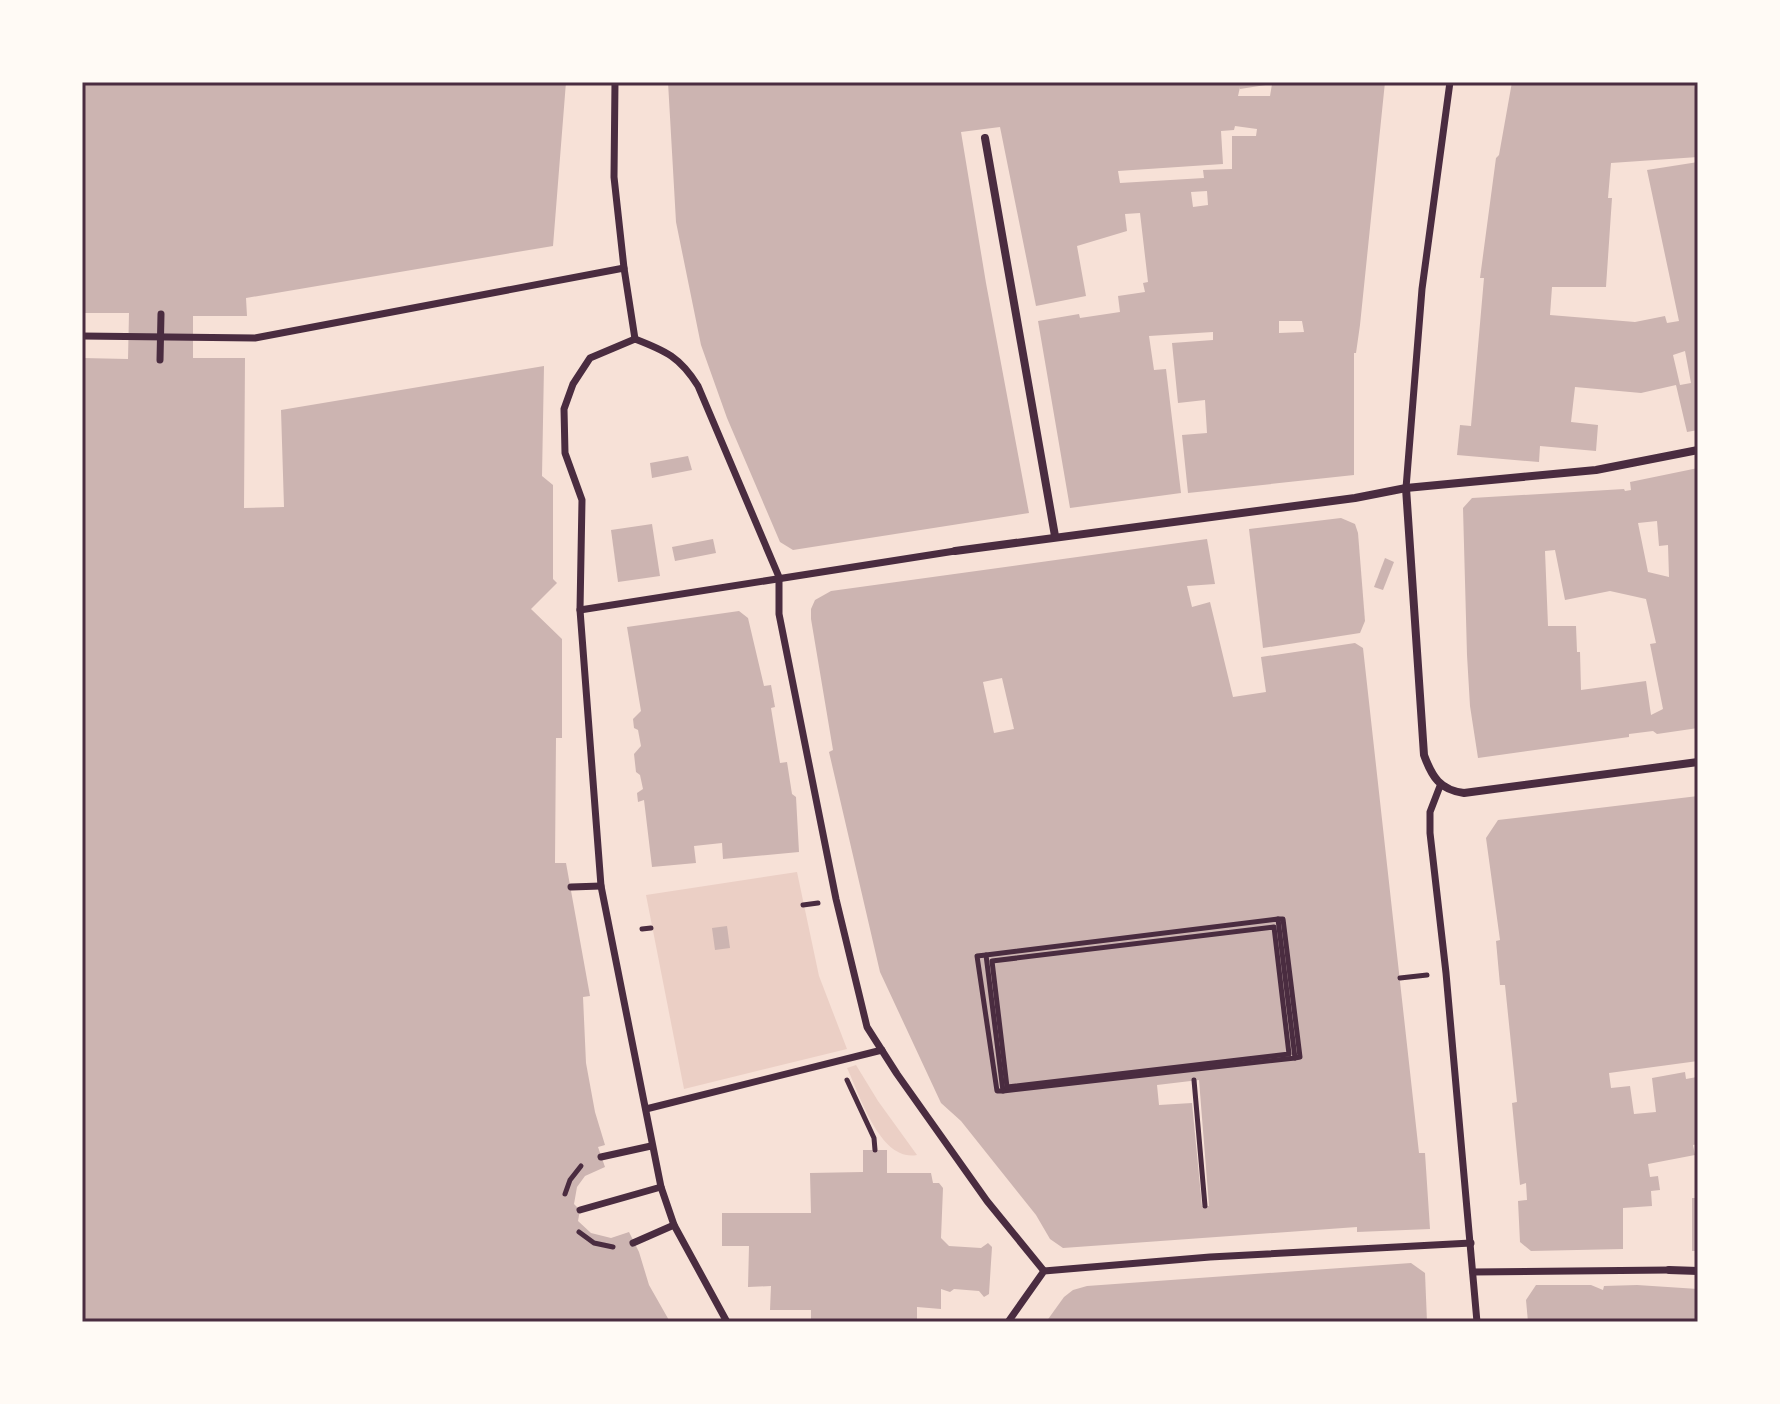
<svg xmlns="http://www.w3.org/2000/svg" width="1780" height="1404" viewBox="0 0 1780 1404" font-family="'Public Sans',sans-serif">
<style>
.green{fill:#ebcfc5}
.building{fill:#ccb4b1;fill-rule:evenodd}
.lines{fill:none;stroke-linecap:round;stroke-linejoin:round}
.path{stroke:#4a2c40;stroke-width:5}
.pedestrian{stroke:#4a2c40;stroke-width:7}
.minor{stroke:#4a2c40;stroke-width:8}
.neatline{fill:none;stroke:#4a2c40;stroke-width:3}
</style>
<rect width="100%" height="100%" fill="#f7e1d7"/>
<g class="green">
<path d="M 797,872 L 819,976 L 847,1049 L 684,1089 L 646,895 Z"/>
<path d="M 856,1065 L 878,1101 L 917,1155 C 880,1162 860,1095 847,1068 Z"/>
</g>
<g class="building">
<path d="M 82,82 L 566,82 L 553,246 L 246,298 L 247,316 L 193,316 L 193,358 L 245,358 L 244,508 L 284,507 L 281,410 L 544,366 L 542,476 L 553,485 L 553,579 L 557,583 L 531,609 L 562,639 L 562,738 L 556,738 L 555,863 L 566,863 L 590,996 L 583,997 L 586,1063 L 595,1112 L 605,1145 L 598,1147 L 605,1167 L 585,1176 L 577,1187 L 574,1204 L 580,1210 L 578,1221 L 591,1233 L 611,1238 L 629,1232 L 639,1252 L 649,1285 L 670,1322 L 82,1322 L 82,358 L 128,359 L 129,313 L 82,313 Z"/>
<path d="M 668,82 L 1385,82 L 1360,325 L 1356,353 L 1354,353 L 1354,475 L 1188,493 L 1182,435 L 1207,433 L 1205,400 L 1178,403 L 1172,343 L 1213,340 L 1213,332 L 1149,336 L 1154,370 L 1166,369 L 1181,493 L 1070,508 L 1038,321 L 1079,314 L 1080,318 L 1120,312 L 1118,296 L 1145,292 L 1143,283 L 1148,282 L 1140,213 L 1125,214 L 1127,231 L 1077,246 L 1086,296 L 1036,306 L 1000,127 L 961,132 L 986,283 L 1029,513 L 793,550 L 780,542 L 727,418 L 701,345 L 676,222 ZM 1272,84 L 1270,96 L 1238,96 L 1240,87 L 1240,89 ZM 1235,126 L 1257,129 L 1256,136 L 1232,136 L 1232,169 L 1203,170 L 1204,178 L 1120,183 L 1118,171 L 1223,164 L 1221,131 L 1234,130 ZM 1207,191 L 1208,205 L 1193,207 L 1191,192 ZM 1279,321 L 1302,321 L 1304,332 L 1279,333 Z"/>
<path d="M 1512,82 L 1694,82 L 1698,112 L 1698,157 L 1611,163 L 1608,198 L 1612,198 L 1606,287 L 1552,287 L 1550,315 L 1635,322 L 1665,316 L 1667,323 L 1679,321 L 1647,170 L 1698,162 L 1698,430 L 1687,432 L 1676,385 L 1641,393 L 1575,387 L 1571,422 L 1598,425 L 1596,451 L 1540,446 L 1539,462 L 1457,455 L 1460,425 L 1471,426 L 1484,278 L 1480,278 L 1496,158 L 1499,155 ZM 1685,351 L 1691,383 L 1680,385 L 1673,355 Z"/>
<path d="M 688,456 L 692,470 L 652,478 L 650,463 Z"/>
<path d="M 1698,468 L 1698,728 L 1657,734 L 1653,731 L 1629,734 L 1629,737 L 1478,758 L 1470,706 L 1467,655 L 1463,508 L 1472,498 L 1624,489 L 1625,491 L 1631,490 L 1630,482 ZM 1657,521 L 1659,546 L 1668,545 L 1669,577 L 1648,572 L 1638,523 ZM 1555,550 L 1565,600 L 1610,591 L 1646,599 L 1656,643 L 1650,644 L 1663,709 L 1651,715 L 1646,681 L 1581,690 L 1580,652 L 1577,652 L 1576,626 L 1548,626 L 1545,551 Z"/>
<path d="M 1341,518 L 1355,524 L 1358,533 L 1365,621 L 1360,633 L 1263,648 L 1249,529 Z"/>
<path d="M 652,524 L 660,576 L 618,582 L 611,530 Z"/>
<path d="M 713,539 L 716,553 L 675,561 L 672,547 Z"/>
<path d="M 1207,539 L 1215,584 L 1187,586 L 1192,607 L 1210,602 L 1233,697 L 1266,692 L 1261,657 L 1355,643 L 1363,648 L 1419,1153 L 1425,1153 L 1430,1229 L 1357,1232 L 1357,1227 L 1063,1248 L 1050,1239 L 1036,1215 L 961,1121 L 941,1103 L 880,972 L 829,752 L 833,750 L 811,619 L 811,609 L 815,600 L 831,591 ZM 1002,678 L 1014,729 L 994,733 L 983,682 ZM 1199,1080 L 1209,1206 L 1202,1206 L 1192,1103 L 1159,1105 L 1157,1085 Z"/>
<path d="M 1385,558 L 1394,562 L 1383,590 L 1374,587 Z"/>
<path d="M 739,611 L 748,618 L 764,686 L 771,685 L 775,707 L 771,708 L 780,763 L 787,762 L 792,794 L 796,797 L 799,852 L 723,859 L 722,843 L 694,846 L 696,863 L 652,867 L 644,800 L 638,802 L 637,793 L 643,789 L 640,775 L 636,772 L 634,754 L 641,746 L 638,730 L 634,728 L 633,719 L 641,711 L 627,627 Z"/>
<path d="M 1698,796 L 1698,1061 L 1609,1073 L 1611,1088 L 1630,1086 L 1634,1114 L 1656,1112 L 1652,1078 L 1685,1072 L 1686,1079 L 1697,1077 L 1698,1144 L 1693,1145 L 1695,1155 L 1648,1164 L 1650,1177 L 1658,1176 L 1660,1190 L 1651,1191 L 1652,1206 L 1623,1208 L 1623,1249 L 1531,1251 L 1520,1242 L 1518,1201 L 1527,1200 L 1526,1183 L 1520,1185 L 1512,1103 L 1517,1102 L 1505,985 L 1500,985 L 1496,941 L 1500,940 L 1486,838 L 1498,820 Z"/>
<path d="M 727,926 L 730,948 L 715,950 L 712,928 Z"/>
<path d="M 863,1150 L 887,1150 L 887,1173 L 931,1173 L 933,1183 L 939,1183 L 943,1188 L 941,1238 L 949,1246 L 981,1248 L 988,1243 L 992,1247 L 989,1294 L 984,1297 L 979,1291 L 954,1289 L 950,1292 L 941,1289 L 941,1309 L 917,1307 L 917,1322 L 811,1322 L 811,1310 L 770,1310 L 771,1286 L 748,1287 L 749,1246 L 722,1246 L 722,1213 L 811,1213 L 810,1173 L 863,1172 Z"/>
<rect x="1692" y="1198" width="6" height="53"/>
<path d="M 1411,1263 L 1425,1273 L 1427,1322 L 1046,1322 L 1064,1297 L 1073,1290 L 1087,1286 Z"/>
<path d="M 1536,1285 L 1591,1285 L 1603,1290 L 1604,1286 L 1637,1285 L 1698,1289 L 1698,1322 L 1528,1322 L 1526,1300 Z"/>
</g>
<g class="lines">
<g class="path">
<path d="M 803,905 L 818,903"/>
<path d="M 1278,919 L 1295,1058 L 1003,1091 L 986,955 Z"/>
<path d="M 1278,919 L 1283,919 L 1300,1057 L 1295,1058"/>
<path d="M 1274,927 L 1289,1054 L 1007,1087 L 992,961 Z"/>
<path d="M 642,929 L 651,928"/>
<path d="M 986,955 L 977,956 L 997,1091 L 1003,1091"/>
<path d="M 1400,978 L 1427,975"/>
<path d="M 847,1080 L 874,1138 L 875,1150"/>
<path d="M 1194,1080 L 1205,1206"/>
<path d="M 565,1194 L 570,1180 L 581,1166"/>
<path d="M 579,1232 L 594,1243 L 613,1247"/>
</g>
<g class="pedestrian">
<path d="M 615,82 L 614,177 L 624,268 L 635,339"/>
<path d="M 82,336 L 255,338 L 624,268"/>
<path d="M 160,360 L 161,314"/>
<path d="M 1406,488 L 1422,289 L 1450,82"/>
<path d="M 580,610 L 955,551"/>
<path d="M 1440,786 L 1430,812 L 1430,833 L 1446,973 L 1477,1322"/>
<path d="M 571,887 L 601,886"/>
<path d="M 646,1109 L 882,1050"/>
<path d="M 601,1157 L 651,1146"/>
<path d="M 580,1210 L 661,1187"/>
<path d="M 633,1243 L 674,1225"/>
<path d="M 1473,1272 L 1669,1270"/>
<path d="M 727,1322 L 674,1225 L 661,1187 L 601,886 L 580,610 L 582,500 L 565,453 L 564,409 L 573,384 L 590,358 L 635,339 C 666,351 680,357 698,386 L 779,577 L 779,614 L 836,899 L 867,1027 L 897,1074 L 987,1201 L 1044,1271"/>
<path d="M 1008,1322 L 1044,1271 L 1210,1257 L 1471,1243"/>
</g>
<g class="minor">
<path d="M 985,138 L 1055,536"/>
<path d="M 1406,488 L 1424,755 C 1432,777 1440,790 1464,793 L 1698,762"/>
<path d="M 955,551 L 1355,498 L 1406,488 L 1596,470 L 1698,450"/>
<path d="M 1669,1270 L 1698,1271"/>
</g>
</g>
<rect width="1780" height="1404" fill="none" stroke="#fffaf5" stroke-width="168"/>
<rect x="84" y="84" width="1612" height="1236" class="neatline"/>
</svg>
